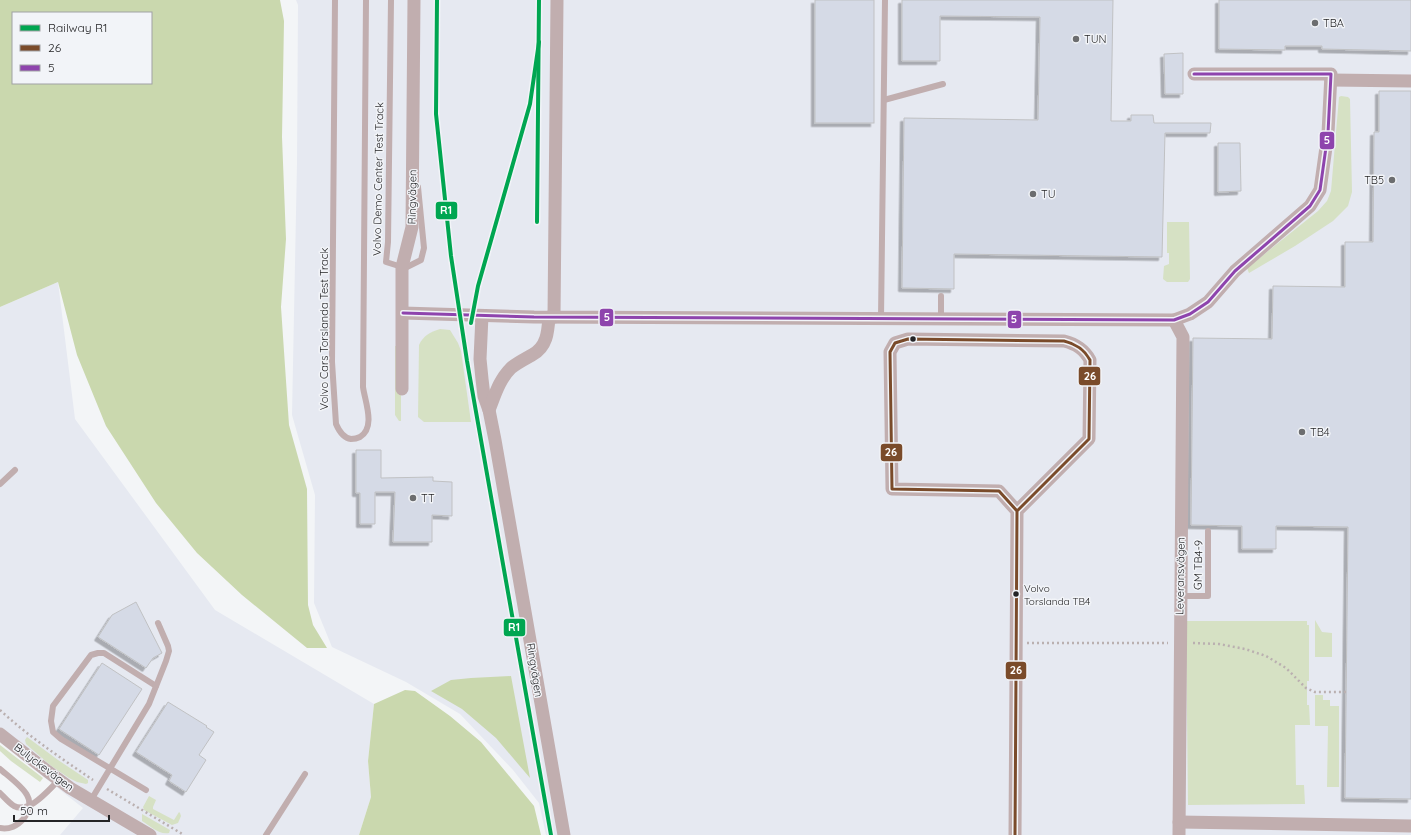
<svg xmlns="http://www.w3.org/2000/svg" width="1411" height="835" viewBox="0 0 1411 835" font-family="Quicksand,sans-serif">
<style>
.built{fill:#e6e9f1}
.green{fill:#d6e1c4}
.forest{fill:#cad8ae;fill-rule:evenodd}
.building{fill:#d5dae6;stroke:#c0c1c3;filter:url(#shadow)}
.lines{fill:none;stroke-linecap:round;stroke-linejoin:round}
.path{stroke:#bab0b0;stroke-width:2.5;stroke-dasharray:2 3;stroke-linecap:butt}
.lane{stroke:#c1aeaf;stroke-width:6}
.street{stroke:#c1aeaf;stroke-width:13}
.bus-1-casing{stroke:#f2f4f8;stroke-width:6}
.bus-2-casing{stroke:#f2f4f8;stroke-width:6}
.bus-1{stroke:#7a4b2a;stroke-width:3}
.bus-2{stroke:#8e44ad;stroke-width:3}
.rail-1-casing{stroke:#f2f4f8;stroke-width:7}
.rail-1{stroke:#00a651;stroke-width:4}
.poi-dot{fill:#6c6d6f;stroke:#f2f4f8;stroke-width:1.5}
.bus-dot{fill:#242426;stroke:#f2f4f8;stroke-width:1.5}
.labels{text-anchor:middle;dominant-baseline:central;stroke-width:3;stroke-linejoin:round;paint-order:stroke}
.bus-label{font-size:10px;fill:#242426;stroke:#f2f4f8;text-anchor:start}
.poi-label{font-size:11px;fill:#242426;stroke:#f2f4f8;text-anchor:start}
.street-label{font-size:11px;fill:#242426;stroke:#f2f4f8}
.line-badge{stroke:#f2f4f8;stroke-width:1.5}
.badge-label{font-size:11px;text-anchor:middle;font-weight:bold;fill:#fff}
</style>
<defs>
<filter id="shadow"><feDropShadow dx="-3.5" dy="3.5" stdDeviation="0" flood-color="#0004"/></filter>
</defs>
<rect width="100%" height="100%" fill="#f3f5f7"/>
<g class="built">
<path d="M 296,0 L 1411,0 L 1411,835 L 546,835 L 539,803 L 513,770 L 460,714 L 406,682 L 332,647 L 314,603 L 315,495 L 292,415 L 297,163 L 298,5 Z"/>
<path d="M 58,282 L 75,419 L 215,610 L 374,704 L 368,761 L 371,797 L 359,835 L 60,835 L 83,808 L 11,751 L 0,742 L 0,307 Z"/>
</g>
<g class="green">
<path d="M 1341,96 L 1348,97 L 1350,99 L 1352,192 L 1348,206 L 1333,221 L 1295,246 L 1249,273 L 1247,268 L 1318,211 L 1327,201 L 1331,191 L 1339,97 Z"/>
<path d="M 1167,222 L 1189,222 L 1190,279 L 1188,282 L 1167,282 L 1163,279 L 1164,266 L 1169,264 L 1169,253 L 1167,253 Z"/>
<path d="M 440,329 L 450,330 L 458,343 L 461,351 L 471,422 L 424,422 L 418,417 L 419,345 C 423,336 430,332 440,329 Z"/>
<path d="M 395,346 L 401,346 L 401,421 L 399,421 L 395,415 Z"/>
<path d="M 1315,620 L 1322,632 L 1332,633 L 1332,657 L 1315,657 Z"/>
<path d="M 1186,621 L 1307,621 L 1307,625 L 1309,625 L 1309,681 L 1307,681 L 1307,705 L 1309,705 L 1310,725 L 1295,725 L 1296,785 L 1304,785 L 1305,804 L 1188,805 Z"/>
<path d="M 1315,695 L 1323,695 L 1323,700 L 1330,700 L 1330,706 L 1339,706 L 1339,787 L 1327,787 L 1328,726 L 1315,726 Z"/>
<path d="M 27,737 L 58,760 L 88,780 L 88,783 L 86,784 L 77,782 L 69,778 L 50,765 L 26,744 L 25,740 Z"/>
<path d="M 0,745 L 43,778 L 40,782 L 11,761 L 0,751 Z"/>
<path d="M 149,796 L 156,800 L 153,807 L 153,809 L 174,820 L 179,812 L 180,813 L 181,816 L 178,823 L 172,825 L 144,810 L 143,807 Z"/>
<path d="M 142,814 L 170,830 L 169,833 C 159,835 150,826 142,821 Z"/>
</g>
<g class="forest">
<path d="M 0,0 L 280,0 L 284,21 L 282,137 L 286,239 L 281,307 L 289,425 L 307,489 L 308,605 L 313,625 L 327,648 L 307,648 L 242,595 L 197,553 L 156,503 L 106,426 L 77,355 L 58,282 L 0,307 ZM 13,13 L 151,13 L 151,83 L 13,83 Z"/>
<path d="M 511,676 L 530,778 L 496,738 L 462,709 L 431,691 L 451,680 L 471,678 Z"/>
<path d="M 405,690 L 415,691 L 450,716 L 481,742 L 534,806 L 541,835 L 359,835 L 371,797 L 368,761 L 374,704 Z"/>
</g>
<g class="building">
<rect x="815" y="0" width="59" height="123"/>
<path d="M 902,0 L 1113,0 L 1111,121 L 1131,121 L 1131,115 L 1153,115 L 1154,123 L 1211,123 L 1210,133 L 1165,133 L 1162,257 L 954,254 L 954,289 L 902,288 L 904,118 L 1038,120 L 1040,17 L 940,16 L 940,61 L 902,61 Z"/>
<path d="M 1219,0 L 1411,0 L 1411,51 L 1322,49 L 1322,46 L 1285,46 L 1285,50 L 1219,49 Z"/>
<path d="M 1183,53 L 1183,94 L 1165,94 L 1164,54 Z"/>
<path d="M 1379,91 L 1411,91 L 1411,799 L 1345,798 L 1348,527 L 1276,526 L 1276,549 L 1242,549 L 1242,526 L 1191,525 L 1193,338 L 1272,339 L 1273,286 L 1345,287 L 1345,242 L 1373,242 L 1374,132 L 1379,132 Z"/>
<path d="M 1218,143 L 1240,143 L 1241,191 L 1218,192 Z"/>
<path d="M 356,450 L 381,450 L 381,478 L 433,477 L 433,481 L 452,482 L 452,516 L 432,515 L 432,542 L 393,542 L 395,492 L 375,492 L 375,524 L 360,524 L 360,493 L 356,493 Z"/>
<path d="M 136,602 L 162,653 L 153,658 L 146,668 L 98,637 L 112,615 Z"/>
<path d="M 102,663 L 142,689 L 99,755 L 59,729 Z"/>
<path d="M 168,702 L 207,726 L 206,727 L 214,732 L 199,755 L 206,760 L 186,792 L 169,781 L 172,775 L 136,752 Z"/>
</g>
<g class="lines">
<g class="path">
<path d="M 1027,643 L 1168,643"/>
<path d="M 1193,643 L 1219,644 L 1245,649 L 1266,656 L 1286,668 L 1306,688 L 1315,692 L 1347,692"/>
<path d="M 0,710 C 29,737 61,758 93,780"/>
<path d="M 107,789 L 184,835"/>
</g>
<g class="lane">
<path d="M 335,0 L 332,362 L 336,424 C 339,431 343,438 351,439 C 354,439 358,438 360,437 C 376,427 365,402 363,387 L 366,0"/>
<path d="M 391,0 L 388,242 L 386,262 L 405,268 L 421,260 L 424,248 L 418,187"/>
<path d="M 884,100 L 943,84"/>
<path d="M 881,318 L 885,0"/>
<path d="M 941,319 L 941,296"/>
<path d="M 0,484 L 15,470"/>
<path d="M 1180,596 L 1208,596 L 1208,531"/>
<path d="M 0,769 C 8,776 22,786 27,795 C 36,810 18,832 0,828"/>
<path d="M 146,790 L 61,739 L 53,732 L 51,721 L 53,706 L 91,655 L 98,653 L 104,653 L 156,686"/>
<path d="M 0,793 C 4,797 9,803 14,806 C 30,814 49,789 59,780"/>
<path d="M 91,800 L 149,704 L 166,661 L 169,651 L 168,646 L 158,623"/>
<path d="M 266,835 L 305,774"/>
</g>
<g class="street">
<path d="M 1331,80 L 1411,81"/>
<path d="M 403,313 L 534,317 L 1174,320 L 1190,314 L 1208,302 L 1235,271 L 1310,206 L 1320,190 L 1328,133 L 1331,74 L 1194,74"/>
<path d="M 482,316 L 480,359 L 482,379 L 484,396 L 489,410 L 495,440 L 564,835"/>
<path d="M 554,317 L 557,0"/>
<path d="M 1174,320 L 1183,337 L 1179,835"/>
<path d="M 402,389 L 402,267 L 412,227 L 414,0"/>
<path d="M 489,410 C 495,395 499,380 511,368 C 517,363 525,359 532,355 C 547,347 548,332 549,317"/>
<path d="M 0,734 L 47,771 L 70,788 L 150,835"/>
<path d="M 1179,822 L 1411,826"/>
<path d="M 1015,835 L 1017,511 L 999,491 L 892,489 L 890,352 L 895,343 L 908,339 L 1064,341 C 1076,344 1084,349 1090,360 L 1089,439 L 1017,511"/>
</g>
<g class="bus-1-casing">
<path id="bus-1" d="M 1015,835 L 1017,511 L 999,491 L 892,489 L 890,352 L 895,343 L 908,339 L 1064,341 C 1076,344 1084,349 1090,360 L 1089,439 L 1017,511"/>
</g>
<g class="bus-2-casing">
<path id="bus-2" d="M 403,313 L 534,317 L 1174,320 L 1190,314 L 1208,302 L 1235,271 L 1310,206 L 1320,190 L 1328,133 L 1331,74 L 1194,74"/>
</g>
<use href="#bus-1" class="bus-1"/>
<use href="#bus-2" class="bus-2"/>
<g class="rail-1-casing">
<g id="rail-1">
<path d="M 437,0 L 436,114 L 451,256 L 467,361 L 551,835"/>
<path d="M 537,222 L 539,0"/>
<path d="M 471,323 L 478,286 L 530,104 L 539,42"/>
</g>
</g>
<use href="#rail-1" class="rail-1"/>
</g>
<g class="poi-dot">
<circle cx="1315" cy="23" r="4"/>
<circle cx="1076" cy="39" r="4"/>
<circle cx="1392" cy="180" r="4"/>
<circle cx="1033" cy="194" r="4"/>
<circle cx="1302" cy="432" r="4"/>
<circle cx="413" cy="498" r="4"/>
</g>
<g class="bus-dot">
<circle cx="913" cy="339" r="3.5"/>
<circle cx="1016" cy="594" r="3.5"/>
</g>
<g class="labels">
<g class="bus-label">
<text x="1024" y="588">Volvo<tspan x="1024" dy="13">Torslanda TB4</tspan></text>
</g>
<g class="poi-label">
<text x="1323" y="23">TBA</text>
<text x="1084" y="39">TUN</text>
<text x="1384" y="180" text-anchor="end">TB5</text>
<text x="1041" y="194">TU</text>
<text x="1310" y="432">TB4</text>
<text x="421" y="498">TT</text>
</g>
<g class="street-label">
<text transform="translate(378 179) rotate(-89)">Volvo Demo Center Test Track</text>
<text transform="translate(412 197) rotate(-89)">Ringvägen</text>
<text transform="translate(324 329) rotate(-90)">Volvo Cars Torslanda Test Track</text>
<text transform="translate(1198 565) rotate(-89)">GM TB4-9</text>
<text transform="translate(1180 576) rotate(-89)">Leveransvägen</text>
<text transform="translate(535 670) rotate(81)">Ringvägen</text>
<text transform="translate(44 767) rotate(37)">Bulyckevägen</text>
</g>
</g>
<g class="line-badge">
<rect x="1319" y="131" width="16" height="19" rx="4" fill="#8e44ad"/>
<rect x="435" y="201" width="23" height="19" rx="4" fill="#00a651"/>
<rect x="599" y="308" width="15" height="19" rx="4" fill="#8e44ad"/>
<rect x="1007" y="310" width="15" height="19" rx="4" fill="#8e44ad"/>
<rect x="1078" y="366" width="23" height="20" rx="4" fill="#7a4b2a"/>
<rect x="880" y="443" width="23" height="19" rx="4" fill="#7a4b2a"/>
<rect x="503" y="618" width="23" height="19" rx="4" fill="#00a651"/>
<rect x="1005" y="661" width="22" height="19" rx="4" fill="#7a4b2a"/>
</g>
<g class="badge-label">
<text x="1327" y="144">5</text>
<text x="446" y="214">R1</text>
<text x="607" y="321">5</text>
<text x="1014" y="323">5</text>
<text x="1090" y="380">26</text>
<text x="891" y="456">26</text>
<text x="514" y="631">R1</text>
<text x="1016" y="674">26</text>
</g>
<rect x="12" y="12" width="140" height="72" fill="#f2f4f8" stroke="#a0a1a4"/>
<rect x="20" y="25" width="20" height="6" fill="#00a651" stroke="#a0a1a4"/>
<text x="48" y="32" font-size="12" fill="#242426">Railway R1</text>
<rect x="20" y="45" width="20" height="6" fill="#7a4b2a" stroke="#a0a1a4"/>
<text x="48" y="52" font-size="12" fill="#242426">26</text>
<rect x="20" y="65" width="20" height="6" fill="#8e44ad" stroke="#a0a1a4"/>
<text x="48" y="72" font-size="12" fill="#242426">5</text>
<path d="M14 815v6h95v-6" fill="none" stroke="#242426" stroke-width="2"/>
<text x="20" y="815" font-size="12" fill="#242426" stroke="#f2f4f8" stroke-width="3" paint-order="stroke">50 m</text>
</svg>
